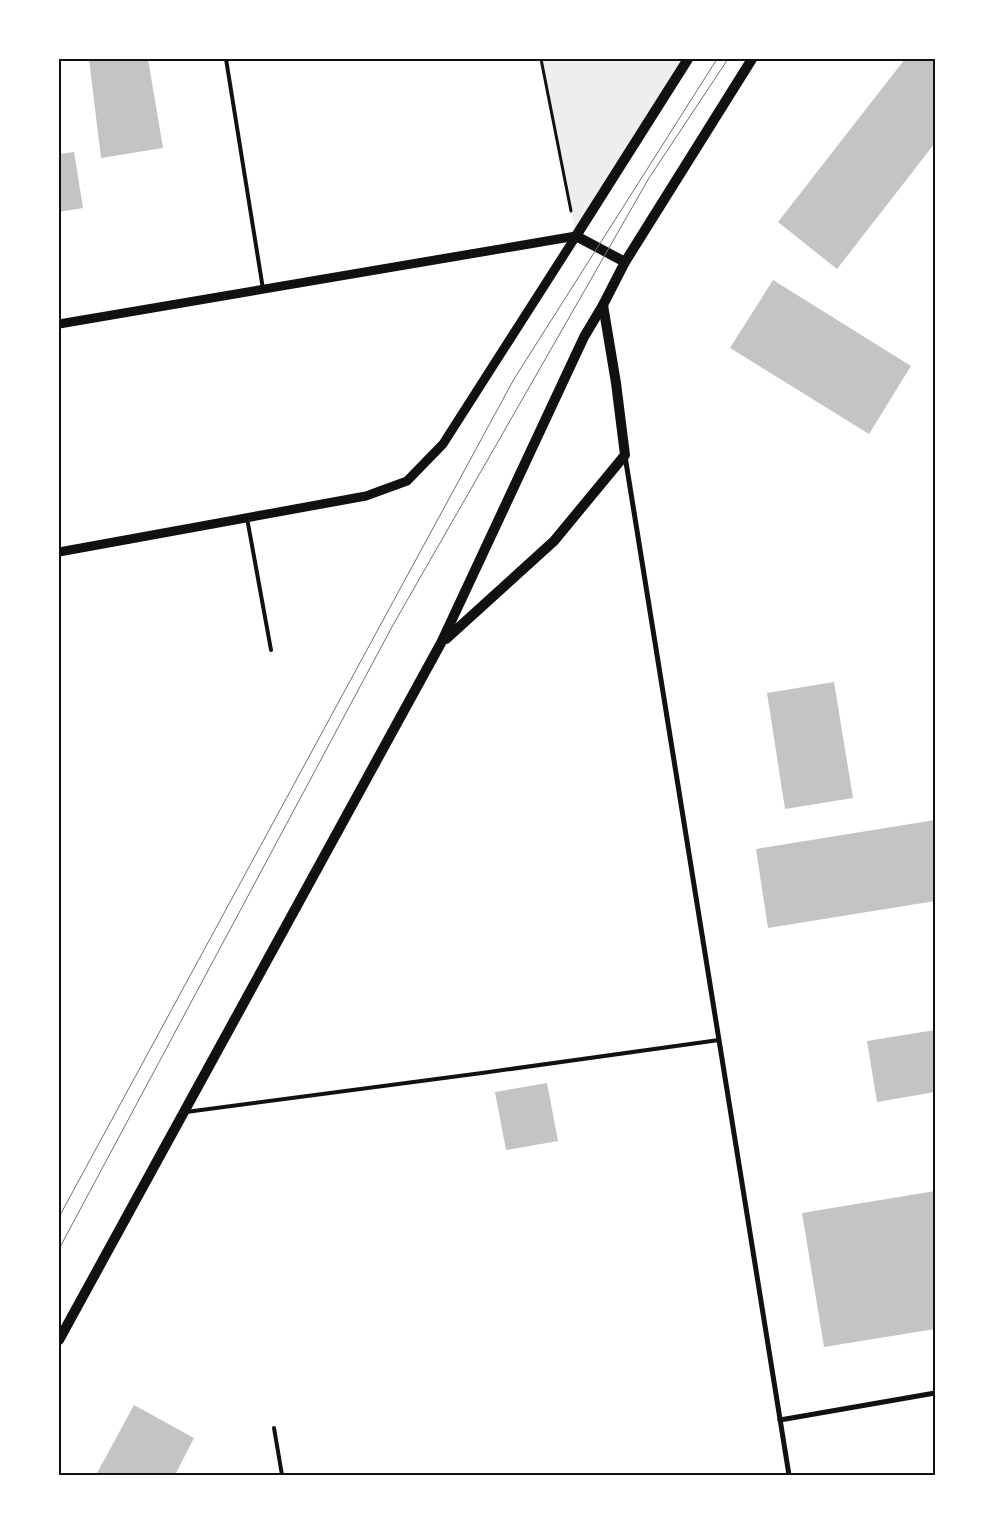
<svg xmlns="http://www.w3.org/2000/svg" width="994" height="1534" viewBox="0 0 994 1534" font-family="Raleway,sans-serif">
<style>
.green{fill:#eee}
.building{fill:#c4c4c4}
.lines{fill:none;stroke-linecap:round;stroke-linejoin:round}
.path{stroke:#111;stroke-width:3}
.service{stroke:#111;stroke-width:4}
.minor{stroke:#111;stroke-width:5}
.tertiary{stroke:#111;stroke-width:9}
.secondary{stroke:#111;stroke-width:10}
.tram{stroke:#707070;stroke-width:1}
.neatline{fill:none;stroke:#111;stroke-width:2}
</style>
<rect width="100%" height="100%" fill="#fff"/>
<path class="green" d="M 541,59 L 688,59 L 576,236 Z"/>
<g class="building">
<path d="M 89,59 L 148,59 L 163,148 L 101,158 Z"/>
<path d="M 905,59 L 935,59 L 935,143 L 837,269 L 778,222 Z"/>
<path d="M 74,152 L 83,208 L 59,212 L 59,154 Z"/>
<path d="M 773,280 L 911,366 L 869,434 L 730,348 Z"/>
<path d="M 834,682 L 853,798 L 785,809 L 767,693 Z"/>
<path d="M 935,820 L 935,901 L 768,928 L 756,849 Z"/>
<path d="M 935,1030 L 935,1092 L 877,1102 L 867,1041 Z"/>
<path d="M 547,1083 L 558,1141 L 506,1150 L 495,1092 Z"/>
<path d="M 935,1191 L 935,1329 L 824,1347 L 802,1213 Z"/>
<path d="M 134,1405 L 194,1438 L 175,1475 L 96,1475 Z"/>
</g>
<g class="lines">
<path class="path" d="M 541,59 L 571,211"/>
<g class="service">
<path d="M 226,59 L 263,289"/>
<path d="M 247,518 L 271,650"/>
<path d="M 186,1112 L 482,1073 L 719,1040"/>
<path d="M 274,1428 L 282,1475"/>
</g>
<g class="minor">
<path d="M 625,456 L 789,1475"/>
<path d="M 780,1420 L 935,1393"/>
</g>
<g class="tertiary">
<path d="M 59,324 L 576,236"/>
<path d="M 59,552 L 366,496 L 407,481 L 443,444 L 576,236"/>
</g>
<g class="secondary">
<path d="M 625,262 L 752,59"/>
<path d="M 446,639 L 554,541 L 625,455 L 616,383 L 603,305"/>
<path d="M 59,1340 L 441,643 L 584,337 L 603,305 L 625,262 L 576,236 L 688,59"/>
</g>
<g class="tram">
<path d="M 59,1217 L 514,379 L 717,59"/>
<path d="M 59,1249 L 393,625 L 649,178 L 728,59"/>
</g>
</g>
<rect width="994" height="1534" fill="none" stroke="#ffffff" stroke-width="120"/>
<rect x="60" y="60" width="874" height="1414" class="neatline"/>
</svg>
